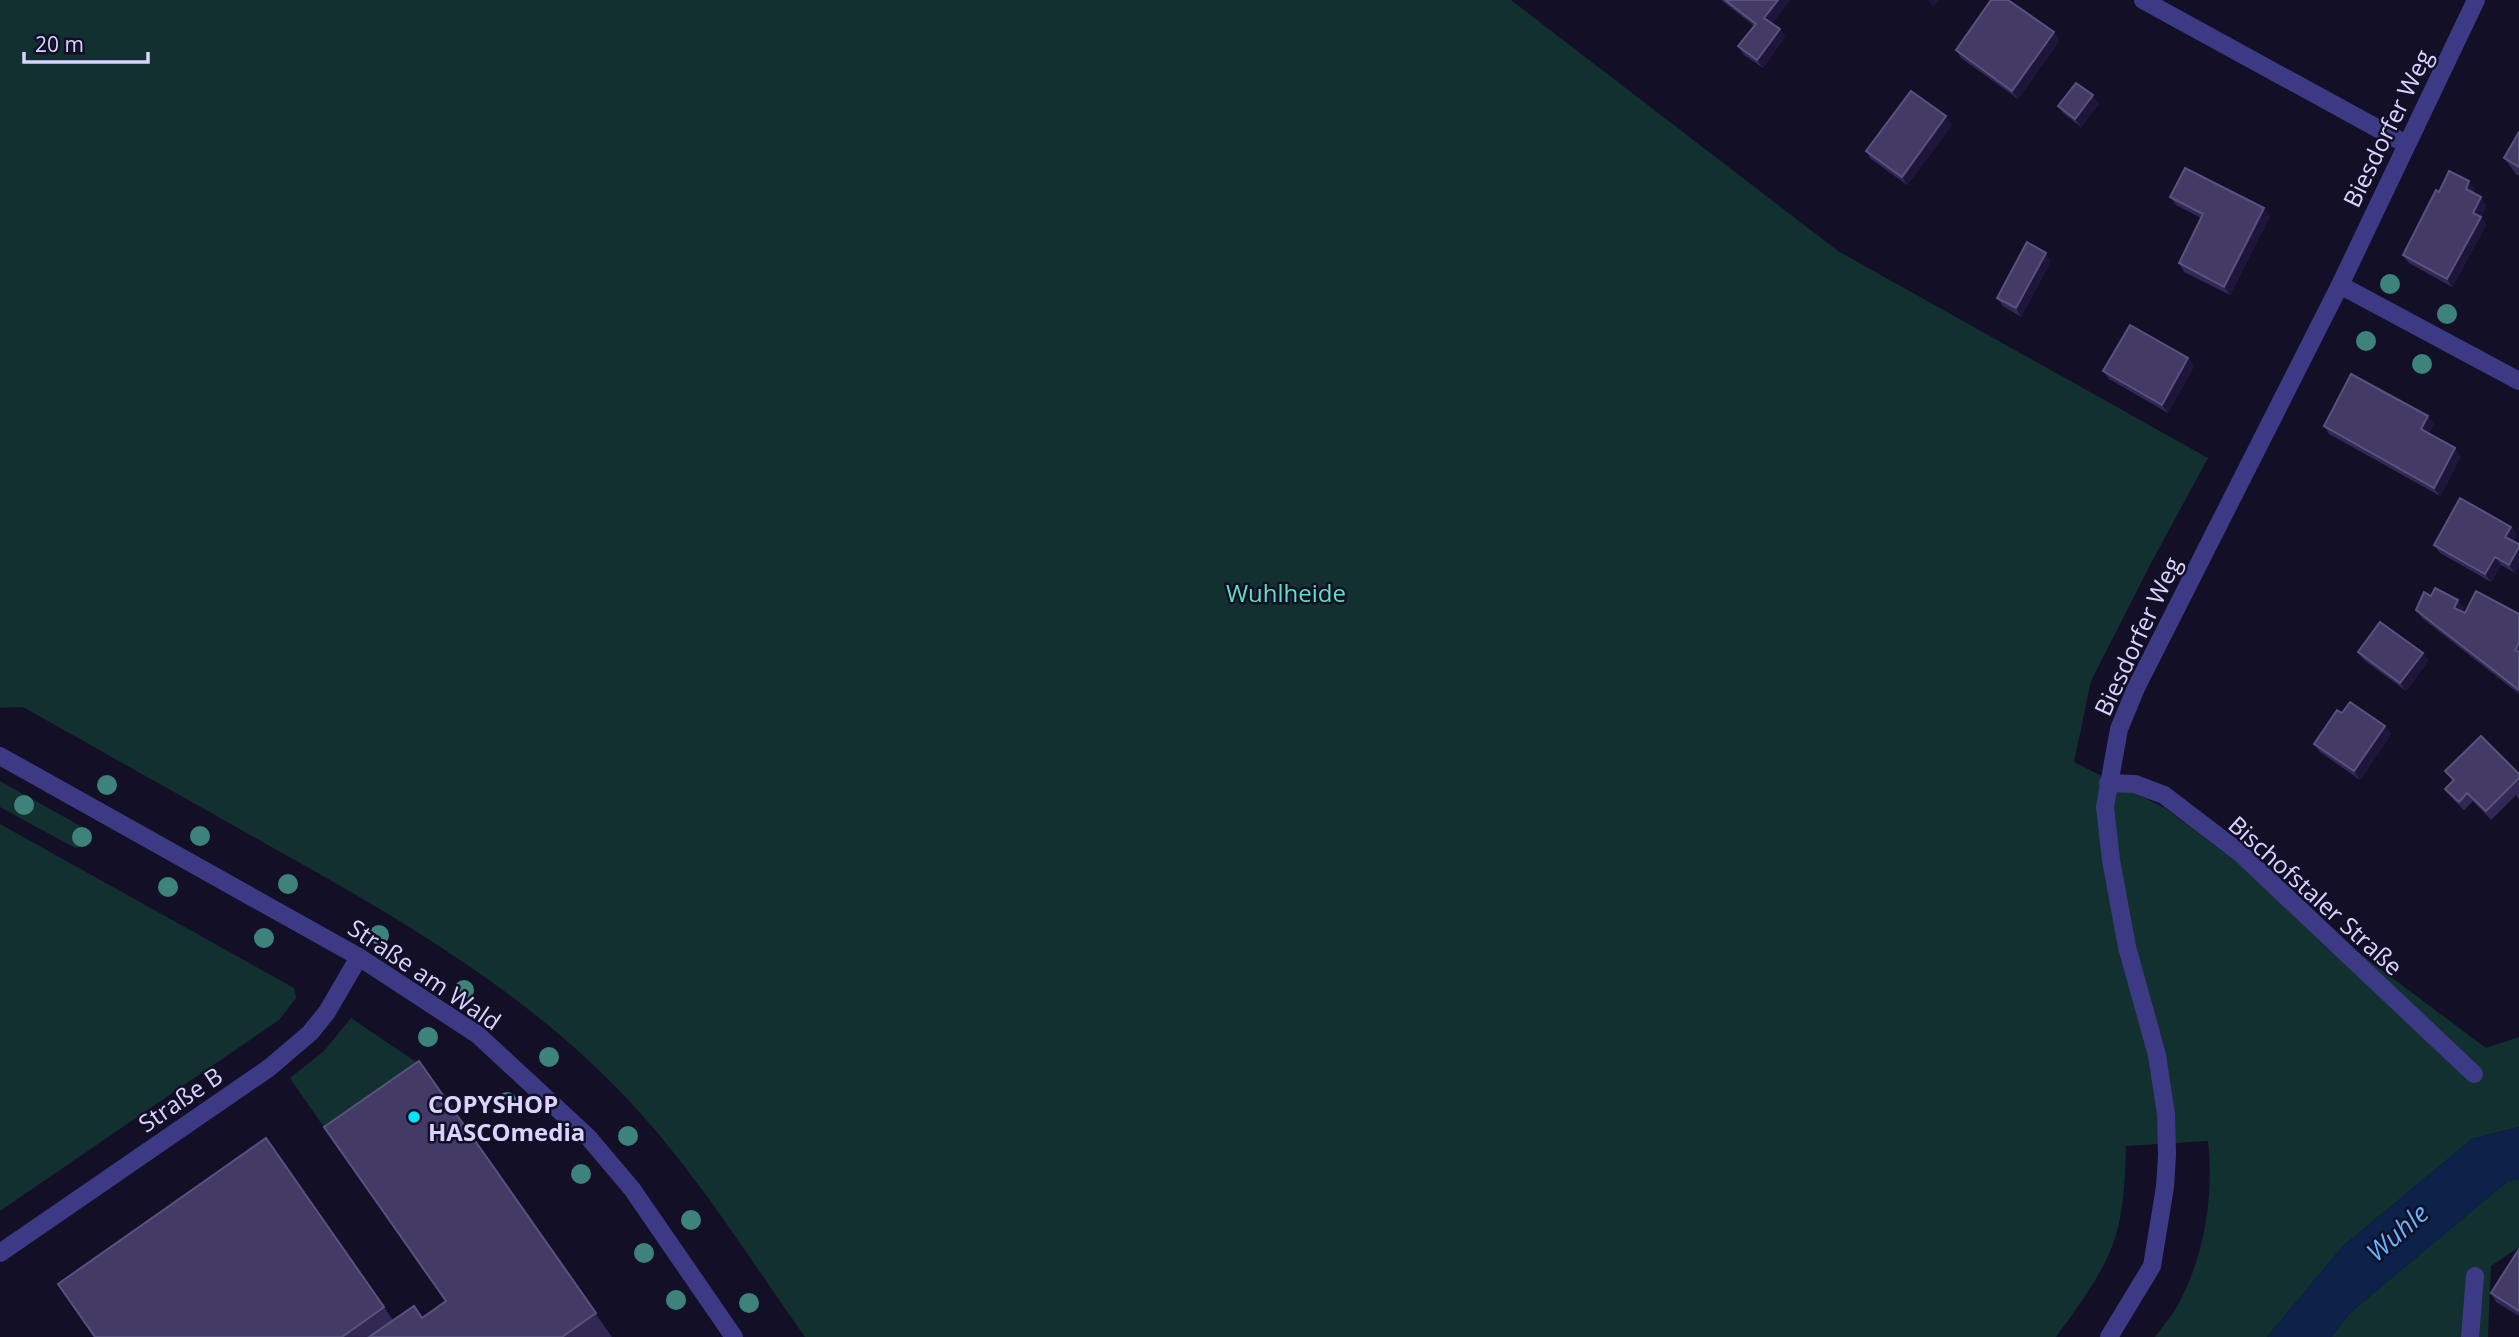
<svg xmlns="http://www.w3.org/2000/svg" width="2519" height="1337" viewBox="0 0 2519 1337" font-family="'Open Sans',sans-serif">
<style>
.green{fill:#12302f}
.water{fill:#0c2248}
.lines{fill:none;stroke-linecap:round;stroke-linejoin:round}
.service{stroke:#3d3a85;stroke-width:18}
.minor{stroke:#3d3a85;stroke-width:18}
.tree{fill:#3d827b}
.wall{fill:#312854}
.shaded-wall{fill:#1d163a}
.building{fill:#433a66;stroke:#5a527e;stroke-width:2}
.poi-dot{fill:#00e5ff;stroke:#130f26;stroke-width:2.5}
.labels{text-anchor:middle;dominant-baseline:central;stroke-width:5;stroke-linejoin:round;paint-order:stroke}
.street-label{font-size:24px;fill:#d9d4ff;stroke:#130f26}
.park-label{font-size:24px;fill:#5fe0c0;stroke:#130f26}
.poi-label{font-size:24px;font-weight:bold;fill:#d9d4ff;stroke:#130f26;text-anchor:start}
.water-label{font-size:26px;font-style:italic;fill:#62b6ff;stroke:#130f26}
</style>
<rect width="100%" height="100%" fill="#130f26"/>
<g class="green">
<path d="M 0,0 L 1511,0 L 1838,251 L 2208,458 L 2149,567 L 2091,681 L 2074,762 L 2165,808 L 2486,1048 L 2519,1037 L 2519,1127 L 2472,1139 L 2343,1246 L 2267,1337 L 2155,1337 C 2164,1325 2174,1313 2180,1301 C 2205,1253 2214,1194 2208,1141 L 2126,1146 C 2125,1178 2124,1219 2111,1249 C 2099,1279 2075,1311 2056,1337 L 805,1337 C 749,1258 697,1174 632,1104 C 530,994 405,922 277,850 C 192,802 108,755 23,707 L 0,708 Z"/>
<path d="M 0,781 L 91,832 L 83,846 L 75,848 L 0,807 Z"/>
<path d="M 0,824 L 294,988 L 296,998 L 279,1020 L 0,1211 Z"/>
<path d="M 351,1018 L 425,1068 L 330,1136 L 290,1078 L 324,1051 Z"/>
<path d="M 2519,1179 L 2519,1247 L 2491,1266 L 2488,1337 L 2331,1337 L 2351,1312 L 2508,1181 Z"/>
</g>
<path class="water" d="M 2519,1127 L 2519,1179 L 2508,1181 L 2351,1312 L 2331,1337 L 2267,1337 L 2343,1246 L 2472,1139 Z"/>
<g class="lines">
<g class="service">
<path d="M 0,1253 L 269,1068 L 310,1033 L 327,1012 L 359,957"/>
<path d="M 2470,1337 L 2475,1276"/>
</g>
<g class="minor">
<path d="M 2143,0 L 2406,144"/>
<path d="M 2340,285 L 2519,381"/>
<path d="M 0,756 L 359,957 L 478,1035 L 588,1137 L 632,1189 L 734,1337"/>
<path d="M 2108,783 L 2135,784 L 2164,795 L 2240,853 L 2474,1074"/>
<path d="M 2109,1337 L 2152,1266 L 2165,1187 L 2167,1155 L 2166,1114 L 2157,1055 L 2127,947 L 2111,860 L 2105,807 L 2119,729 L 2136,688 L 2340,285 L 2476,0"/>
</g>
</g>
<g class="tree">
<circle cx="2390" cy="284" r="10"/>
<circle cx="2447" cy="314" r="10"/>
<circle cx="2366" cy="341" r="10"/>
<circle cx="2422" cy="364" r="10"/>
<circle cx="107" cy="785" r="10"/>
<circle cx="24" cy="805" r="10"/>
<circle cx="200" cy="836" r="10"/>
<circle cx="82" cy="837" r="10"/>
<circle cx="288" cy="884" r="10"/>
<circle cx="168" cy="887" r="10"/>
<circle cx="379" cy="935" r="10"/>
<circle cx="264" cy="938" r="10"/>
<circle cx="464" cy="990" r="10"/>
<circle cx="428" cy="1037" r="10"/>
<circle cx="549" cy="1057" r="10"/>
<circle cx="507" cy="1102" r="10"/>
<circle cx="628" cy="1136" r="10"/>
<circle cx="581" cy="1174" r="10"/>
<circle cx="691" cy="1220" r="10"/>
<circle cx="644" cy="1253" r="10"/>
<circle cx="676" cy="1300" r="10"/>
<circle cx="749" cy="1303" r="10"/>
</g>
<g class="wall">
<path d="M 1721,0 L 1790,0 L 1772,23 L 1780,29 L 1785,37 L 1763,68 L 1744,55 L 1738,46 L 1754,26 Z"/>
<path d="M 2054,32 L 2059,41 L 2018,99 L 1961,58 L 1956,50 Z"/>
<path d="M 2099,104 L 2081,127 L 2064,114 L 2058,106 Z"/>
<path d="M 1952,125 L 1907,185 L 1871,159 L 1866,151 Z"/>
<path d="M 2519,132 L 2519,176 L 2516,174 L 2504,158 Z"/>
<path d="M 2475,189 L 2473,193 L 2481,197 L 2486,206 L 2481,217 L 2486,225 L 2452,287 L 2409,263 L 2403,255 L 2439,192 Z"/>
<path d="M 2170,197 L 2270,216 L 2230,295 L 2184,272 L 2179,263 L 2201,218 L 2176,205 Z"/>
<path d="M 2051,261 L 2021,317 L 2003,306 L 1997,298 Z"/>
<path d="M 2188,358 L 2194,366 L 2168,413 L 2109,379 L 2103,371 Z"/>
<path d="M 2434,424 L 2429,433 L 2461,456 L 2440,496 L 2329,434 L 2324,426 Z"/>
<path d="M 2511,527 L 2517,535 L 2513,541 L 2519,544 L 2519,566 L 2515,573 L 2501,565 L 2491,582 L 2440,553 L 2434,545 Z"/>
<path d="M 2458,600 L 2464,608 L 2462,612 L 2465,613 L 2519,614 L 2519,694 L 2422,618 L 2416,610 Z"/>
<path d="M 2358,652 L 2423,653 L 2428,661 L 2406,691 L 2364,660 Z"/>
<path d="M 2342,713 L 2385,726 L 2391,734 L 2360,780 L 2320,752 L 2314,744 Z"/>
<path d="M 2445,771 L 2519,774 L 2519,800 L 2516,795 L 2491,820 L 2473,801 L 2464,810 L 2451,797 L 2445,789 L 2453,781 Z"/>
<path d="M 419,1061 L 612,1337 L 95,1337 L 266,1138 L 393,1320 L 422,1318 L 446,1301 Z"/>
<path d="M 2519,1249 L 2519,1316 L 2496,1302 L 2491,1293 Z"/>
</g>
<g class="shaded-wall">
<path d="M 1778,0 L 1790,0 L 1770,26 L 1764,18 Z"/>
<path d="M 1928,0 L 1939,0 L 1933,7 Z"/>
<path d="M 1780,29 L 1785,37 L 1763,68 L 1757,60 Z"/>
<path d="M 2054,32 L 2059,41 L 2018,99 L 2012,91 Z"/>
<path d="M 2093,95 L 2099,104 L 2081,127 L 2075,119 Z"/>
<path d="M 1946,116 L 1952,125 L 1907,185 L 1902,177 Z"/>
<path d="M 2469,181 L 2475,189 L 2472,197 L 2466,189 Z"/>
<path d="M 2481,197 L 2486,206 L 2479,220 L 2481,217 L 2486,225 L 2452,287 L 2447,279 L 2473,213 Z"/>
<path d="M 2264,208 L 2270,216 L 2230,295 L 2224,287 Z"/>
<path d="M 2046,253 L 2051,261 L 2021,317 L 2016,308 Z"/>
<path d="M 2188,358 L 2194,366 L 2168,413 L 2162,405 Z"/>
<path d="M 2428,416 L 2434,424 L 2427,437 L 2421,429 Z"/>
<path d="M 2455,448 L 2461,456 L 2440,496 L 2434,488 Z"/>
<path d="M 2511,527 L 2517,535 L 2511,545 L 2505,537 Z"/>
<path d="M 2519,547 L 2519,566 L 2515,573 L 2509,565 Z"/>
<path d="M 2495,557 L 2501,565 L 2491,582 L 2485,574 Z"/>
<path d="M 2458,600 L 2464,608 L 2460,616 L 2454,608 Z"/>
<path d="M 2423,653 L 2428,661 L 2406,691 L 2400,683 Z"/>
<path d="M 2385,726 L 2391,734 L 2360,780 L 2354,771 Z"/>
</g>
<g class="building">
<path d="M 1725,0 L 1778,0 L 1764,18 L 1780,29 L 1757,60 L 1738,46 L 1756,24 Z"/>
<path d="M 1991,0 L 2008,0 L 2054,32 L 2012,91 L 1956,50 Z"/>
<path d="M 2076,83 L 2093,95 L 2075,119 L 2058,106 Z"/>
<path d="M 1911,91 L 1946,116 L 1902,177 L 1866,151 Z"/>
<path d="M 2519,132 L 2519,167 L 2504,158 Z"/>
<path d="M 2185,168 L 2264,208 L 2224,287 L 2179,263 L 2203,214 L 2170,197 Z"/>
<path d="M 2449,171 L 2469,181 L 2466,189 L 2481,197 L 2473,213 L 2481,217 L 2447,279 L 2403,255 L 2436,190 L 2439,192 Z"/>
<path d="M 2027,242 L 2046,253 L 2016,308 L 1997,298 Z"/>
<path d="M 2130,325 L 2188,358 L 2162,405 L 2103,371 Z"/>
<path d="M 2351,374 L 2428,416 L 2421,429 L 2455,448 L 2434,488 L 2324,426 Z"/>
<path d="M 2460,498 L 2511,527 L 2505,537 L 2519,544 L 2519,547 L 2509,565 L 2495,557 L 2485,574 L 2434,545 Z"/>
<path d="M 2435,588 L 2458,600 L 2454,608 L 2465,613 L 2476,591 L 2519,614 L 2519,643 L 2515,650 L 2519,652 L 2519,690 L 2416,610 L 2424,592 L 2431,596 Z"/>
<path d="M 2380,622 L 2423,653 L 2400,683 L 2358,652 Z"/>
<path d="M 2350,702 L 2385,726 L 2354,771 L 2314,744 L 2337,710 L 2342,713 Z"/>
<path d="M 2481,736 L 2519,774 L 2519,778 L 2486,811 L 2467,793 L 2459,802 L 2445,789 L 2454,780 L 2445,771 Z"/>
<path d="M 419,1061 L 596,1313 L 562,1337 L 369,1337 L 414,1306 L 422,1318 L 446,1301 L 324,1127 Z"/>
<path d="M 266,1138 L 384,1307 L 342,1337 L 95,1337 L 58,1284 Z"/>
<path d="M 2519,1249 L 2519,1311 L 2491,1293 Z"/>
</g>
<circle class="poi-dot" cx="414" cy="1117" r="7"/>
<g class="labels">
<g class="street-label">
<text transform="translate(2387 128) rotate(-64)">Biesdorfer Weg</text>
<text transform="translate(2137 636) rotate(-65)">Biesdorfer Weg</text>
<text transform="translate(2316 895) rotate(42)">Bischofstaler Straße</text>
<text transform="translate(425 974) rotate(34)">Straße am Wald</text>
<text transform="translate(180 1099) rotate(-34)">Straße B</text>
</g>
<g class="park-label">
<text x="1286" y="592">Wuhlheide</text>
</g>
<g class="poi-label">
<text x="428" y="1103">COPYSHOP<tspan x="428" dy="28">HASCOmedia</tspan></text>
</g>
<g class="water-label">
<text transform="translate(2397 1232) rotate(-41)">Wuhle</text>
</g>
</g>
<path d="M24 52v10h124v-10" fill="none" stroke="#d9d4ff" stroke-width="3.5"/>
<text x="35" y="52" font-size="21" fill="#d9d4ff" stroke="#130f26" stroke-width="5" paint-order="stroke">20 m</text>
</svg>
